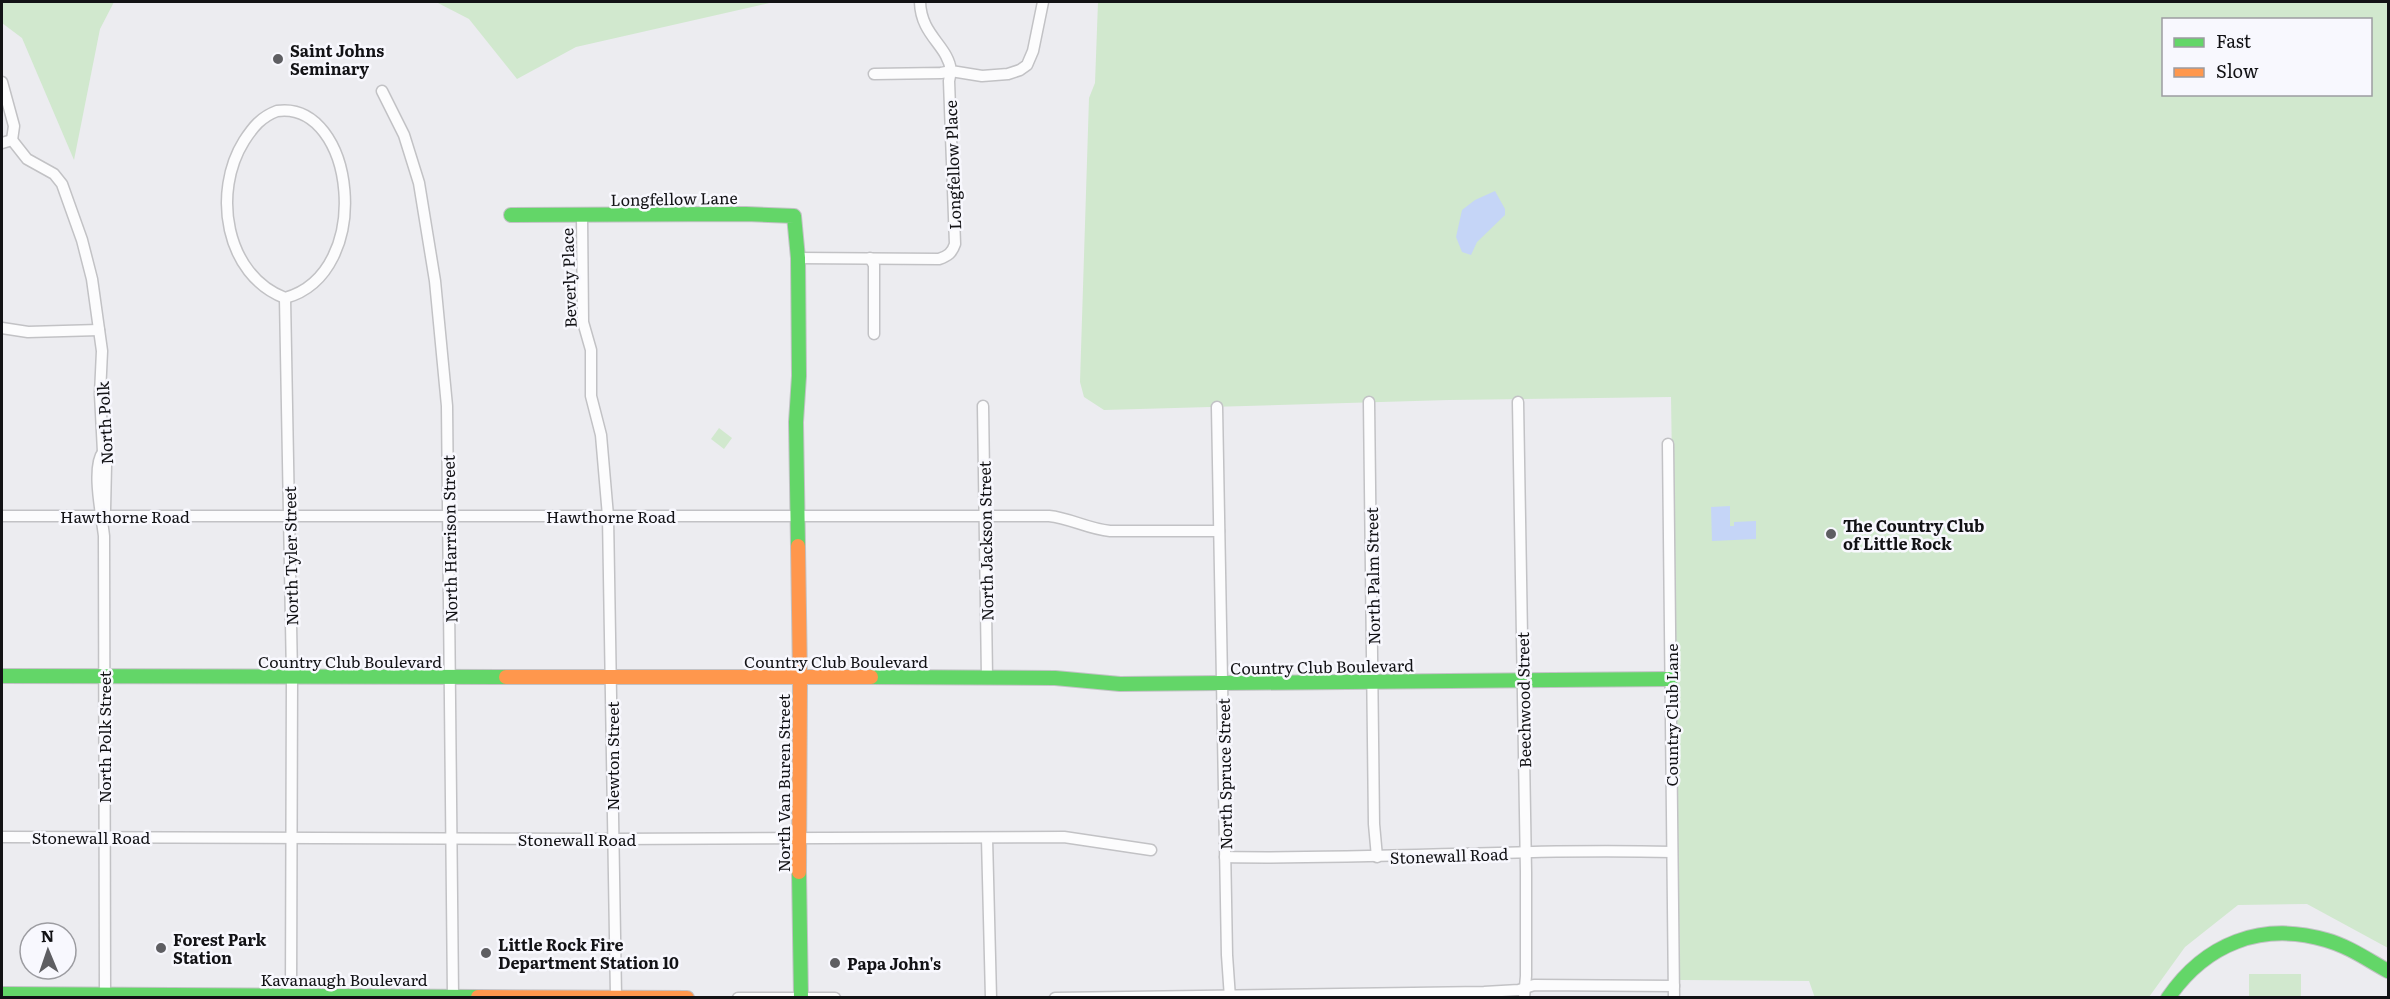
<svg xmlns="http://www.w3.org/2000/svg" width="2390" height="999" viewBox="0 0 2390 999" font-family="Literata,serif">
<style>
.green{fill:#d1e8ce;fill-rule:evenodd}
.water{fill:#c5d5f7}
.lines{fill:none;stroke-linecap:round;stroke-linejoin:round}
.street-casing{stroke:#c2c2c5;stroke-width:13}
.fast-casing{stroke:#c2c2c5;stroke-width:16}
.slow-casing{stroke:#c2c2c5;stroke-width:16}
.street{stroke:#fcfcfd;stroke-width:10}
.fast{stroke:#63d668;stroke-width:14}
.slow{stroke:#ff974d;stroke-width:14}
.poi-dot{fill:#5e5e62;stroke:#f8f8fe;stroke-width:2}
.labels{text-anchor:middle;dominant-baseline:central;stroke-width:5;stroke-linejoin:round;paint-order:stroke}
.poi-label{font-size:16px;font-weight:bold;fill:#121215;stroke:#f8f8fe;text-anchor:start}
.street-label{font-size:16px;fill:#121215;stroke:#f8f8fe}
</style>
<rect width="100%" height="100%" fill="#ececf0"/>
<g class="green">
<path d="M 2,2 L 114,2 L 100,29 L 74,160 L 22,38 L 2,23 Z"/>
<path d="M 436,2 L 774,2 L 576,47 L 517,79 L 469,19 Z"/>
<path d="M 1098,2 L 2388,2 L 2388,948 L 2307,904 L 2238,905 L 2185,947 L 2149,997 L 1815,998 L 1809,981 L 1680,980 L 1671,397 L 1449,400 L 1104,410 L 1084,397 L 1080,382 L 1089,98 L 1095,83 ZM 2164,20 L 2370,20 L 2370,94 L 2164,94 Z"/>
<path d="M 719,428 L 732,438 L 724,449 L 711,439 Z"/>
<rect x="2249" y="974" width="52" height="23"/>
</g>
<g class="water">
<path d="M 1495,191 L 1505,209 L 1505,215 L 1477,242 L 1471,255 L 1462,252 L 1456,237 L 1462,210 L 1475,200 Z"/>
<path d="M 1730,506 L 1730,526 L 1734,526 L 1734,522 L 1756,521 L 1756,539 L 1712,541 L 1711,507 Z"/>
</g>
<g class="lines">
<g class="street-casing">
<g id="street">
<path d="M 920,2 C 921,36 948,45 951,71 L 982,76 L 1008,74 L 1020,70 L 1027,65 L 1033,51 L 1043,2"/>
<path d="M 2,82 L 14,126 L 12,140"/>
<path d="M 382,91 L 404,135 L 419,183 L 435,281 L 447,406 L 453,996"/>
<path d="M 277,111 C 355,100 376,273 285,298 C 225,275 212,192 244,141 C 253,127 261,117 277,111 Z"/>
<path d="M 2,143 L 12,140 L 27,159 L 54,174 L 62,184 L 82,240 L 92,279 L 102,351 L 100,394 L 103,452 L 106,465 L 105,510"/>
<path d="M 582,216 L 583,322 L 591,350 L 591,396 L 601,435 L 608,516 L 616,996"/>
<path d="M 798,258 L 939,259 C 948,256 952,253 955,244 L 949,81 L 951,71 L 941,73 L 874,74"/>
<path d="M 870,258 L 874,265 L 874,334"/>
<path d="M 285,298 L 292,677 L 291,995"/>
<path d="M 2,328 L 28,332 L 99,330"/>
<path d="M 1369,402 L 1374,824 L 1377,857"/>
<path d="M 1518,402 L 1526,872 L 1526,976 L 1524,998"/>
<path d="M 983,406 L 987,677"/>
<path d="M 1217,407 L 1227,955 L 1230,998"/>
<path d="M 1668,444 L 1674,998"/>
<path d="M 103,452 C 91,467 102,517 104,536 L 105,994"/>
<path d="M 2,516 L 1049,516 C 1070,518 1088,529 1110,531 L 1219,531"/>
<path d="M 2,837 L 612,839 L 1064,837 L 1151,850"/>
<path d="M 987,838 L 991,998"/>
<path d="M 1225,857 C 1375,860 1523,848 1672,852"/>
<path d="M 738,998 L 835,998"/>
<path d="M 1055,998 L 1484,992 L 1519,990 L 1534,985 L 1674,986"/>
</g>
</g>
<g class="fast-casing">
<g id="fast">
<path d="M 511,215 L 746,214 L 794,216 L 798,258 L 799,376 L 796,422 L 798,546"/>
<path d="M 2,676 L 506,677"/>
<path d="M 871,677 L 1055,678 L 1120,684 L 1671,679"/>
<path d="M 799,872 L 801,998"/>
<path d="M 2,994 L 478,997"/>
<path d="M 2168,998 C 2205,944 2261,921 2326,940 C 2348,946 2368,960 2388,971"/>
</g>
</g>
<g class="slow-casing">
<g id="slow">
<path d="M 798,546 L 800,677 L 799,872"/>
<path d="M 506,677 L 871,677"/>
<path d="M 478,997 L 687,998"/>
</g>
</g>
<use href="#street" class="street"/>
<use href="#fast" class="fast"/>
<use href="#slow" class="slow"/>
</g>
<g class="poi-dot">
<circle cx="278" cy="59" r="6"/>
<circle cx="1831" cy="534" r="6"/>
<circle cx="161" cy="948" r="6"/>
<circle cx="486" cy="953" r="6"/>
<circle cx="835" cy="963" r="6"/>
</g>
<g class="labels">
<g class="poi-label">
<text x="290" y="50">Saint Johns<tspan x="290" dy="18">Seminary</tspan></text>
<text x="1843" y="525">The Country Club<tspan x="1843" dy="18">of Little Rock</tspan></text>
<text x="173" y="939">Forest Park<tspan x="173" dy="18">Station</tspan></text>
<text x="498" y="944">Little Rock Fire<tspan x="498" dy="18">Department Station 10</tspan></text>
<text x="847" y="963">Papa John's</text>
</g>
<g class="street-label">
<text transform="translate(952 165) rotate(-92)">Longfellow Place</text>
<text transform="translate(674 198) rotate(-1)">Longfellow Lane</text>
<text transform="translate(568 278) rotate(-92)">Beverly Place</text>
<text transform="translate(104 423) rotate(-93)">North Polk</text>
<text x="125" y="516">Hawthorne Road</text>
<text x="611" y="516">Hawthorne Road</text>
<text transform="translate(449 539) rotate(-91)">North Harrison Street</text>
<text transform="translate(985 541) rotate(-91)">North Jackson Street</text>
<text transform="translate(290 556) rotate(-91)">North Tyler Street</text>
<text transform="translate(1372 576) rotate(-91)">North Palm Street</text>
<text x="350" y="661">Country Club Boulevard</text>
<text x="836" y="661">Country Club Boulevard</text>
<text transform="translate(1322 666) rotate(-1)">Country Club Boulevard</text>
<text transform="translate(1523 700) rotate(-91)">Beechwood Street</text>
<text transform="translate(1671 715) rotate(-90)">Country Club Lane</text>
<text transform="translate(104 737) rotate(-90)">North Polk Street</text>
<text transform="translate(612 756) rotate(-90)">Newton Street</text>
<text transform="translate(1224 774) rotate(-91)">North Spruce Street</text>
<text transform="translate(783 783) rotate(-90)">North Van Buren Street</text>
<text x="91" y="837">Stonewall Road</text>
<text x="577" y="839">Stonewall Road</text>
<text transform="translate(1449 855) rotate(-2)">Stonewall Road</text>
<text x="344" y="979">Kavanaugh Boulevard</text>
</g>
</g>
<rect width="2390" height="999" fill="none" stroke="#121215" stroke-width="6"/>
<rect x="2162" y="18" width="210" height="78" fill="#f8f8fe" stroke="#9c9ca1" stroke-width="1.5"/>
<rect x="2174" y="38" width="30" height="9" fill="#63d668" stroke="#9c9ca1" stroke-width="1.5"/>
<text x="2216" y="48" font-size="18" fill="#121215">Fast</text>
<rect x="2174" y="68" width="30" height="9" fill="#ff974d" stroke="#9c9ca1" stroke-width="1.5"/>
<text x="2216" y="78" font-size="18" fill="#121215">Slow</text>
<g transform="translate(48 951) rotate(358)"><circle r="28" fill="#f8f8fe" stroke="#9c9ca1" stroke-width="1.5"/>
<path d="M0-4.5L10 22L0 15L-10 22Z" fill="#5e5e62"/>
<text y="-9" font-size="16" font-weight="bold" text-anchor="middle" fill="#121215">N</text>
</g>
</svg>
